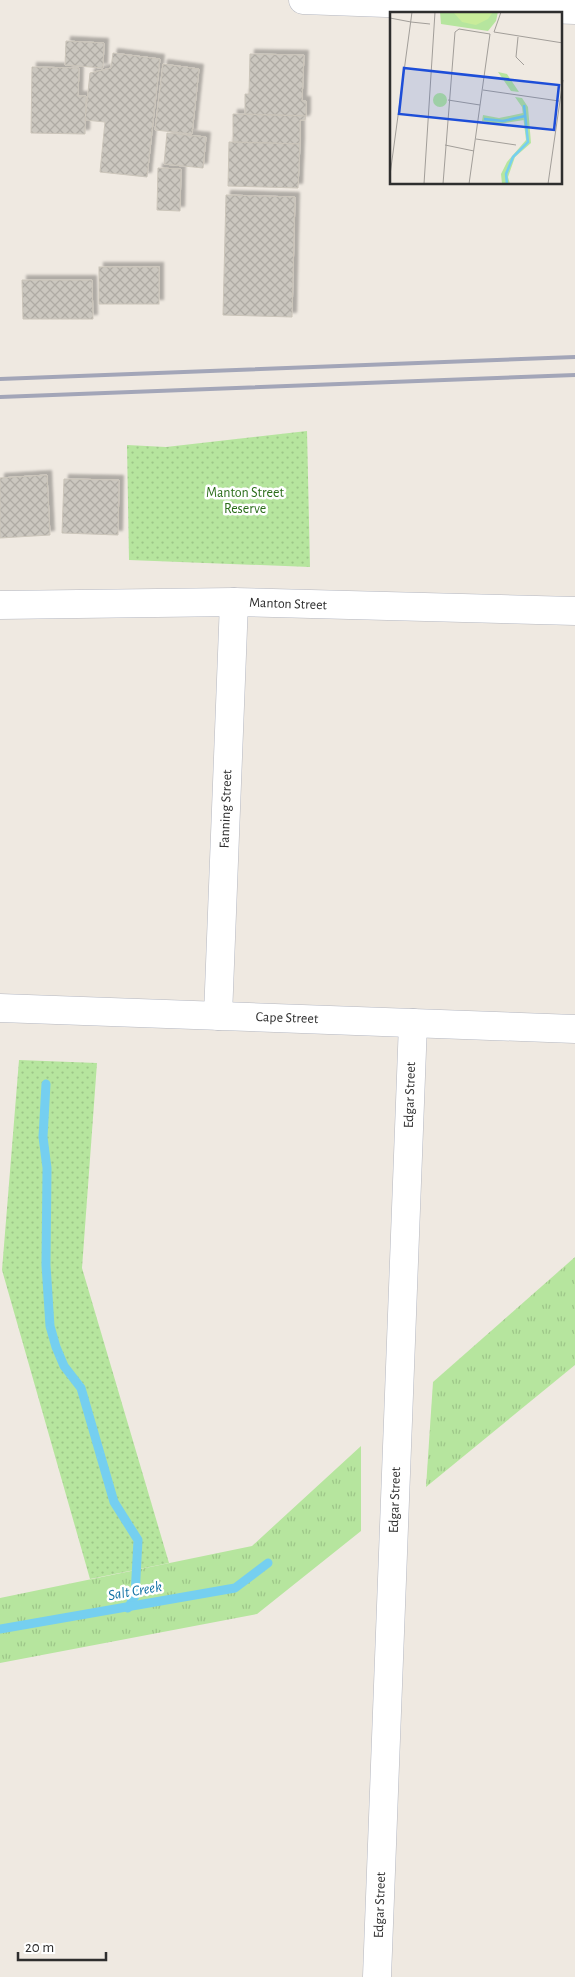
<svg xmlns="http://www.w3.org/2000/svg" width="575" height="1977" viewBox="0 0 575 1977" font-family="'Alegreya Sans',sans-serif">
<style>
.grass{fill:url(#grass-tufts)}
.park{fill:url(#park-dots)}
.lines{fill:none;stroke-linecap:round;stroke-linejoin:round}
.stream{stroke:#75cff0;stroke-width:9}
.building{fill:url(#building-cross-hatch);stroke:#cbc5ba;filter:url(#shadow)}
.minor-casing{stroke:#b4b7c1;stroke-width:29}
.tertiary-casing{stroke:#b4b7c1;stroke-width:29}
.minor{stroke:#fff;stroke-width:28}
.tertiary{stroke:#fff;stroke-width:28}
.rail{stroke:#a3a6b8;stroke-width:4}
.labels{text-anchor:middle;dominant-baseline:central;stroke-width:5;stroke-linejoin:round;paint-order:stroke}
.park-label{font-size:14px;fill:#2c6e1b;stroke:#fff}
.street-label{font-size:14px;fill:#2e2e2e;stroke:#fff}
.water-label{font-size:15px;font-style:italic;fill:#0d6fa3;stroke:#fff}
.inset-river{fill:none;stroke:#75cff0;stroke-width:2.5}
.inset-road{fill:none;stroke:#a29e99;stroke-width:1}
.view{fill:#1d4ed8;fill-opacity:0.15;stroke:#1d4ed8;stroke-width:2.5}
.inset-edge{fill:none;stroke:#2e2e2e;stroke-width:2.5}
</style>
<defs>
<pattern id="grass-tufts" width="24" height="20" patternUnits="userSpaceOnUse" patternTransform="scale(1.25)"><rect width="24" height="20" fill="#b6e59e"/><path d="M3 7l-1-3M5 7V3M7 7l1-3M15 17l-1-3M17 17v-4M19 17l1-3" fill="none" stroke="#9dc588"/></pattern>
<pattern id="park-dots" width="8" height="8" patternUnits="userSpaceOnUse" patternTransform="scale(1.25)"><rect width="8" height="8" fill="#b6e59e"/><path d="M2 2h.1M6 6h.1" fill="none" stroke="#9dc588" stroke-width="1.8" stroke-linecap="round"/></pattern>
<pattern id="building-cross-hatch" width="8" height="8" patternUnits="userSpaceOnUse" patternTransform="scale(1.25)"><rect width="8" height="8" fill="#cbc7bf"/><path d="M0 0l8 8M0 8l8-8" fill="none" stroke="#afaba4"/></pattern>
<filter id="shadow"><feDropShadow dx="4.5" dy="-4.5" stdDeviation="1" flood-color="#0004"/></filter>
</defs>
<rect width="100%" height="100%" fill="#efe9e1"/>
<g class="grass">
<path d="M 575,1257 L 575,1365 L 426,1487 L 433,1382 Z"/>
<path d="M 361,1446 L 361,1531 L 257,1614 L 0,1663 L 0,1598 L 252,1546 Z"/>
</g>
<g class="park">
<path d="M 307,431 L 310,567 L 129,560 L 127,445 L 166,447 Z"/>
<path d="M 19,1060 L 97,1063 L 82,1268 L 169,1563 L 90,1579 L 2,1270 Z"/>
</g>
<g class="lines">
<g class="stream">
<path d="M 46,1084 L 43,1137 L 47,1168 L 46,1265 L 50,1326 L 56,1347 L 64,1366 L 81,1388 L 114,1502 L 138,1540 L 135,1596 L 128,1608"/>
<path d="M 0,1629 L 235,1588 L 268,1563"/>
</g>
</g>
<g class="building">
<path d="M 66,41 L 104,43 L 103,68 L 65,65 Z"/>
<path d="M 113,53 L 160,59 L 147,177 L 100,172 L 105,122 L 85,120 L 90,73 L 111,68 Z"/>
<path d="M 250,54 L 304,55 L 302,101 L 306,101 L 306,116 L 245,114 L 245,94 L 249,94 Z"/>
<path d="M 163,64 L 199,69 L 192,134 L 155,130 Z"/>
<path d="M 32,67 L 79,68 L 78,96 L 86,96 L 85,134 L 31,133 Z"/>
<path d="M 233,114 L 306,116 L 305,120 L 300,120 L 300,144 L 233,142 Z"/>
<path d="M 167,133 L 206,137 L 203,168 L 164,164 Z"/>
<path d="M 229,142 L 300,144 L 298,188 L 228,186 Z"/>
<path d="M 158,168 L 181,169 L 180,211 L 157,210 Z"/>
<path d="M 226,195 L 295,197 L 292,317 L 223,315 Z"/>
<rect x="99" y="267" width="60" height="37"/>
<path d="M 22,280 L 92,280 L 93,319 L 23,319 Z"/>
<path d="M 47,475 L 50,535 L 0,538 L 0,478 Z"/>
<path d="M 64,479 L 119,480 L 118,535 L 62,533 Z"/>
</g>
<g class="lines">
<g class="minor-casing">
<g id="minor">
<path d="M 303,0 L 575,10"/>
<path d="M 0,605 L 234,602 L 575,611"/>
<path d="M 218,1016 L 234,602"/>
<path d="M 377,1977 L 413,1023"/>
</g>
</g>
<g class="tertiary-casing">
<path id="tertiary" d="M 0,1008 L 575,1029"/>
</g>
<use href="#minor" class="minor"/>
<use href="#tertiary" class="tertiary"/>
<g class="rail">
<path d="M 0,379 L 575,357"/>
<path d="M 0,397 L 575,375"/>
</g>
</g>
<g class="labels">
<g class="park-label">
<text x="245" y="493">Manton Street<tspan x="245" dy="16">Reserve</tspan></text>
</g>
<g class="street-label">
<text transform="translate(288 604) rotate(2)">Manton Street</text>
<text transform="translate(226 809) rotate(-88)">Fanning Street</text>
<text transform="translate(287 1018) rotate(2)">Cape Street</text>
<text transform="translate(410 1095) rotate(-88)">Edgar Street</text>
<text transform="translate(395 1500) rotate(-88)">Edgar Street</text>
<text transform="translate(380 1905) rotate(-88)">Edgar Street</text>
</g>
<g class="water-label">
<text transform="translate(135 1591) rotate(-10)">Salt Creek</text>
</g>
</g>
<g transform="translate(390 12)">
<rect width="172" height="172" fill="#efe9e1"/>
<path d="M 108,60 L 117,62 L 129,80 L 121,79 ZM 125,85 L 132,86 L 138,95 L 141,131 L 125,145 L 118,165 L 120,172 L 112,172 L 111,162 L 117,150 L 136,128 L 132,95 Z" fill="#b6e59e"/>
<path d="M 50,0 L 108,0 L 106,9 L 98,19 L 51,12 ZM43 88a7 7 0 1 1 14 0a7 7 0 1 1-14 0ZM 133,101 L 134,108 L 109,112 L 92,109 L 93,103 L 109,106 Z" fill="#b6e59e"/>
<path d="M 63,0 L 103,0 L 98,7 L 86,13 L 72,10 Z" fill="#c9ec9a"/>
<path class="inset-river" d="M 94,107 L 113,109 L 135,104M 117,172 L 116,162 L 123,145 L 138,130 L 134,93"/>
<path class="inset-road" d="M 0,6 L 21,10M 21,10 L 40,12M 104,20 L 173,31M 104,20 L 111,0M 128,25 L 126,45 L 134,53M 93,78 L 169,89M 58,88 L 90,93M 86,127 L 126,133M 55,133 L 84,139M 0,163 L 22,0M 34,172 L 45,0M 53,172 L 65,20 L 69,17 L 100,22M 79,172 L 100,22M 158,172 L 173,68"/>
<path class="view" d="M 14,56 L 169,73 L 164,118 L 9,102 Z"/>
<rect width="172" height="172" class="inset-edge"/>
</g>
<path d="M18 1952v8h88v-8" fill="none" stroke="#2e2e2e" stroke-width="2.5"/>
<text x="25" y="1952" font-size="15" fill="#2e2e2e" stroke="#ffffff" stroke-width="4" paint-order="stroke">20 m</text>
</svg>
